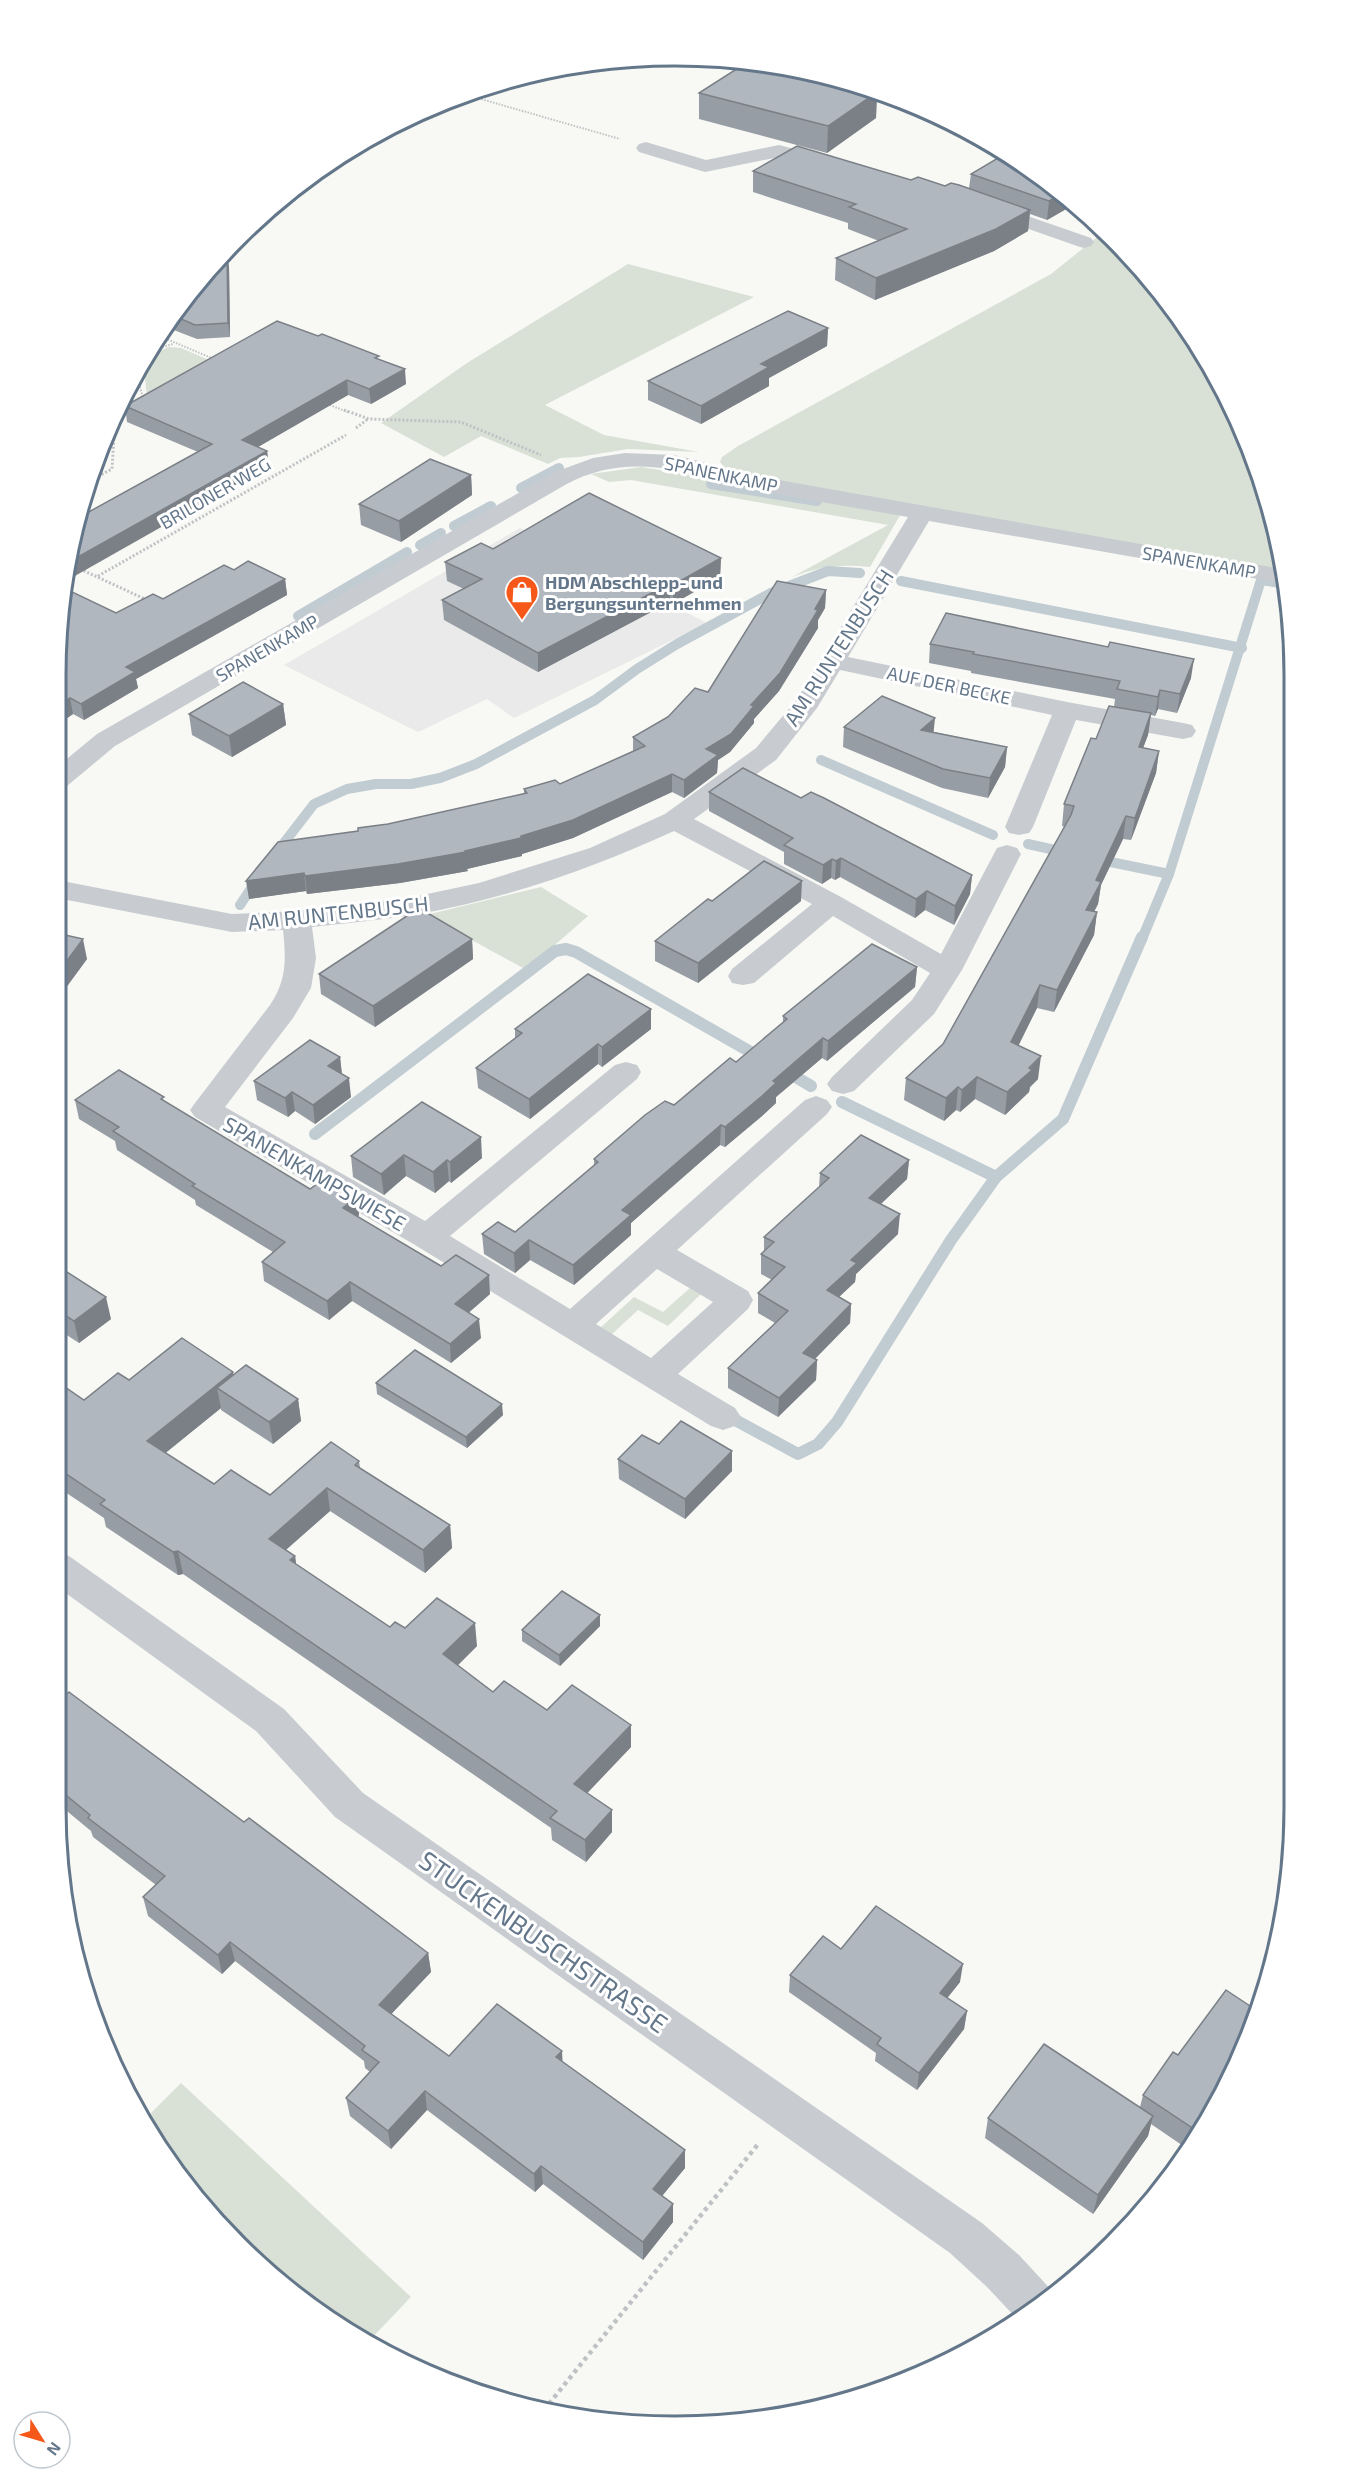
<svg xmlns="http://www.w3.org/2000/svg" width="1350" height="2482" viewBox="0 0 1350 2482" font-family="'Exo 2',sans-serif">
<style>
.built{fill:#e9eae9}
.green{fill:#d9e1d6}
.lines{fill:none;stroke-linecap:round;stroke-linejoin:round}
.stream-far1{stroke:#c1ccd2;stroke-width:10}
.stream{stroke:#c1ccd2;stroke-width:12}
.path-far2{stroke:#bfc2c4;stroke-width:2;stroke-dasharray:1.5 1.5;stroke-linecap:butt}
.path-far1{stroke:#bfc2c4;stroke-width:3;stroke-dasharray:2 2;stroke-linecap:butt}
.path{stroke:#bfc2c4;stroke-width:4.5;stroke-dasharray:4 4;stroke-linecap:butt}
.minor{fill:#c8ccd0;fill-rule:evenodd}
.wall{fill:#979da4}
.shaded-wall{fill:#7b8086}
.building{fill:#b0b7bf;stroke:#7b8086;stroke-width:1.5}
.labels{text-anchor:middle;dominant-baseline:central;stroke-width:6;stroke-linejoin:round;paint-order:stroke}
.far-street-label{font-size:18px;fill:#64778a;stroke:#fff}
.far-poi-label{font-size:18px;font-weight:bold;fill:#64778a;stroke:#fff;text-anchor:start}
.street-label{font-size:21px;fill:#64778a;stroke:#fff}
.near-street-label{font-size:26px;fill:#64778a;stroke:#fff}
.rim{fill:none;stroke:#64778a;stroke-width:3}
</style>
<rect width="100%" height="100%" fill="#f8f9f5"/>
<path class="built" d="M 520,528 L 707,623 L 514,718 L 487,699 L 418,732 L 284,665 Z"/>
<g class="green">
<path d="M 1096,224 L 1190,331 L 1247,438 L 1283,571 L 779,482 L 725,468 L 720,462 L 722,457 L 738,446 L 1051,274 L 1101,234 L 1090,231 Z"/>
<path d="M 628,264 L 754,297 L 545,405 L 604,435 L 699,452 L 628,449 L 579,457 L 560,458 L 548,464 L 481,436 L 444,457 L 381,423 L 467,363 Z"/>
<path d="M 168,347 L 181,348 L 209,360 L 147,396 L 143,360 Z"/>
<path d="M 641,467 L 673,472 L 902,512 L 870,567 C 840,564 821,566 792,577 L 888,525 L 631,480 L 609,482 L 591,474 Z"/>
<path d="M 541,887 L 588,916 L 548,951 L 523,968 L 426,915 Z"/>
<path d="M 690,1288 L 701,1294 L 668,1326 L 638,1310 L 611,1335 L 599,1329 L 634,1297 L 663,1312 Z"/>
<path d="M 181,2083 L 411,2297 L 368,2342 L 331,2322 L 266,2273 L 184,2184 L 142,2122 Z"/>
</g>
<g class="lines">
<g class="stream-far1">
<path d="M 711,484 L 817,501"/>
<path d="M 521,488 L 559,468"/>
<path d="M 454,526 L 491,506"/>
<path d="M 420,545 L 441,533"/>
<path d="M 901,581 L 1242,648"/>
<path d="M 298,616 L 407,552"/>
<path d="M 821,760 L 993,835"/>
<path d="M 1028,844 L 1068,853"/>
<path d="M 277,852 L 314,804 L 347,789 L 376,784 L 411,784 L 440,778 L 476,764 L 595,700 L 637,669 L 677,644 L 771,593 L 828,571 L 860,573"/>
<path d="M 1096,859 L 1169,874"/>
<path d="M 240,905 L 256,881"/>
<path d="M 1142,939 L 1169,874 L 1261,580 L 1286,584"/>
</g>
<g class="stream">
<path d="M 784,1070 L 811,1086"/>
<path d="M 842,1102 L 996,1177 L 1063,1119 L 1142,937"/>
<path d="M 315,1134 L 555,951 L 566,949 L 576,952 L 763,1059"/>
<path d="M 737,1421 L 798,1454 L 818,1444 L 837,1422 L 951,1240 L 996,1177"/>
</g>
<g class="path-far2">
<path d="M 467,95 L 620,139"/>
<path d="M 164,330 L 164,338 L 214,359"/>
<path d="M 148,351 L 173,344"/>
<path d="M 140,363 L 139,384 L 144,401"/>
<path d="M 327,404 L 348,412"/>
</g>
<g class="path-far1">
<path d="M 344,410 L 369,419 L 461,422 L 541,455"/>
<path d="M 356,428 L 368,419"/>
<path d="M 91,480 L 112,469 L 115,421"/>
<path d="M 80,569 L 147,600"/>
<path d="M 98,576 L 346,435"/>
</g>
<g class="path">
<path d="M 1070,2280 L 1094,2262"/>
<path d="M 544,2410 L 759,2143"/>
</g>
<g class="minor">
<path d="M 646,142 L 706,160 L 779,145 L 837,160 L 840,164 L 837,168 L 830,170 L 779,157 L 705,172 L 639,152 L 636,148 L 639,144 Z"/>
<path d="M 987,202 L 1091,238 L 1094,242 L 1091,246 L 1084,248 L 1077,246 L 980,212 L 977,208 L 980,204 Z"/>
<path d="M 625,453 L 674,455 L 773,479 L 1282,569 L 1286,584 L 929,521 L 848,657 L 1067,702 L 1183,723 L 1192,725 L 1196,731 L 1192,737 L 1183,739 L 1076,720 L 1033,827 L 1029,833 L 1019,835 L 1009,833 L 1005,827 L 1052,715 L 840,670 L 817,708 L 776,760 L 694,819 L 841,897 L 941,954 L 997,848 L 1007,845 L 1017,848 L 1021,854 L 962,970 L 934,1014 L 854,1091 L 843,1094 L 832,1091 L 827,1084 L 832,1077 L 912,1000 L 930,973 L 833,916 L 754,983 L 743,985 L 732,983 L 728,976 L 732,969 L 812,904 L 674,831 C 591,869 503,900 413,915 C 380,920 346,923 312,927 L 316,958 L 311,988 L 293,1018 L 225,1107 L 425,1221 L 615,1065 L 626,1062 L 637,1065 L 641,1072 L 637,1079 L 450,1236 L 570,1309 L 805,1100 L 816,1096 L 827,1100 L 832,1107 L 827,1114 L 677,1250 L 748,1291 L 753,1300 L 748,1309 L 678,1374 L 735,1408 L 741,1417 L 735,1426 L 723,1430 L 711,1426 L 415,1245 L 195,1117 L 190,1110 L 195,1103 L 270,1005 C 287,979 286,960 283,930 L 232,932 L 57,898 L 57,880 L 232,914 L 297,911 L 413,897 L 479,883 L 590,848 L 665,814 L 756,748 L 797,699 L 908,517 C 863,509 818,502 773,493 C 701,479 637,446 565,485 L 115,746 L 67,786 L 57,788 L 57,767 L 97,734 L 555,472 L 593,458 ZM 657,1269 L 713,1302 L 651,1358 L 596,1324 Z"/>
<path d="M 56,1551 L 69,1556 L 284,1709 L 363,1793 L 982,2223 L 1019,2255 L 1055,2294 L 1020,2322 L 987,2287 L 950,2253 L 335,1817 L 256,1731 L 56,1586 Z"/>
</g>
</g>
<g class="wall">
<path d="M 877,92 L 876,118 L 827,153 L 699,119 L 699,93 Z"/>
<path d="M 753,171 L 911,180 L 945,186 L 969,188 L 971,174 L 1075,204 L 1047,220 L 1030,214 L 1028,231 L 994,251 L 875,300 L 835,280 L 836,258 L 879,241 L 848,229 L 848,223 L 753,192 Z"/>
<path d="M 229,266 L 230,337 L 197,339 L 166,327 L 209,267 Z"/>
<path d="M 828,328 L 827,346 L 769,378 L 769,386 L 701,424 L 648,400 L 648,381 Z"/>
<path d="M 379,359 L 406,384 L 371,404 L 348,395 L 258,447 L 267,451 L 269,466 L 198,452 L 127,422 L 125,406 Z"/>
<path d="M 121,407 L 121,419 L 117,417 Z"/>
<path d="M 471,475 L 472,495 L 401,542 L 361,525 L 359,504 Z"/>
<path d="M 493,549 L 721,558 L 720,577 L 673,604 L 670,602 L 538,672 L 444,620 L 442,600 L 464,589 L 447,581 L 445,562 Z"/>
<path d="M 234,570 L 285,579 L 287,595 L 136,679 L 138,688 L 84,720 L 73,714 L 57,725 L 57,635 L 116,613 L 163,599 Z"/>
<path d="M 826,590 L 825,608 L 818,620 L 818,628 L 779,691 L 754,719 L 754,723 L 730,752 L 718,760 L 717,773 L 684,798 L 672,792 L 573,838 L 522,854 L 522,856 L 467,869 L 468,871 L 400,883 L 307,894 L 306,891 L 249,899 L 358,831 L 524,794 L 524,789 L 560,784 L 633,751 L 633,737 L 708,692 Z"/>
<path d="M 930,644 L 1191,678 L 1177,713 L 1158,709 L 1155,716 L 1151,715 L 1148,735 L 1143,748 L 1159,751 L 1156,773 L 1131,840 L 1123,839 L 1101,885 L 1098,904 L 1094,912 L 1097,912 L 1094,935 L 1054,1012 L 1037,1008 L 1018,1045 L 1038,1079 L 1030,1087 L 1029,1092 L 1005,1115 L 975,1099 L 960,1112 L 956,1110 L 944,1121 L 904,1100 L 906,1078 L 943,1044 L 1065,827 L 1062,826 L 1064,804 L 1096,739 L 1114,707 L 1115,699 L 971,673 L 971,671 L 929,663 Z"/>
<path d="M 283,704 L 286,725 L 232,757 L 192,735 L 189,714 Z"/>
<path d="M 844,727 L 934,732 L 1007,747 L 1005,767 L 988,798 L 942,788 L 843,747 Z"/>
<path d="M 709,792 L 801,798 L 972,875 L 970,894 L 954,925 L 925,910 L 915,918 L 840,877 L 835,880 L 831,878 L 822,884 L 784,864 L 784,852 L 709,811 Z"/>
<path d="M 712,901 L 801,901 L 698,983 L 655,961 L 655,941 Z"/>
<path d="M 56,933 L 87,959 L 65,989 L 56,984 Z"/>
<path d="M 472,939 L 473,959 L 375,1027 L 321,994 L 319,974 Z"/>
<path d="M 917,967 L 915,987 L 827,1061 L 822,1058 L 776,1097 L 776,1103 L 762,1116 L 725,1147 L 720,1145 L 672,1186 L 631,1223 L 631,1235 L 574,1285 L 530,1260 L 515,1273 L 484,1254 L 482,1234 L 515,1232 L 594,1165 L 594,1159 L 736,1062 L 783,1022 L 783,1016 Z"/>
<path d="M 651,1009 L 651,1029 L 602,1067 L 598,1064 L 530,1119 L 478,1088 L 476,1068 L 515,1038 L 515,1029 Z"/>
<path d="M 340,1057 L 342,1074 L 351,1097 L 315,1124 L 295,1111 L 288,1117 L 257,1100 L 254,1081 Z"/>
<path d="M 75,1100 L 164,1101 L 310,1189 L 357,1196 L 359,1215 L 358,1217 L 385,1233 L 490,1294 L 469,1312 L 481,1338 L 451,1363 L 352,1301 L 329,1320 L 264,1281 L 262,1262 L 273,1252 L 196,1205 L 195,1200 L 117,1150 L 115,1141 L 79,1119 Z"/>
<path d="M 422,1102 L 482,1158 L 451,1183 L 449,1181 L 435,1193 L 406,1176 L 384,1195 L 353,1177 L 351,1156 Z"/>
<path d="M 909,1160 L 907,1179 L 881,1204 L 898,1234 L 856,1274 L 855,1282 L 839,1297 L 851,1304 L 850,1323 L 815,1359 L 817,1360 L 816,1380 L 778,1417 L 728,1388 L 728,1368 L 775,1323 L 758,1313 L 758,1293 L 772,1280 L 761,1274 L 761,1254 L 764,1252 L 764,1237 L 819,1187 L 820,1173 Z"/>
<path d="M 56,1265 L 111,1319 L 79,1343 L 56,1328 Z"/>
<path d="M 234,1375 L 298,1399 L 301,1421 L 273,1444 L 221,1410 L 221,1408 L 165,1453 L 214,1484 L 270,1495 L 359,1461 L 360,1468 L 450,1525 L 452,1548 L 425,1573 L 330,1511 L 286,1550 L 295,1556 L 296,1564 L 390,1627 L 405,1628 L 477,1646 L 458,1665 L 493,1692 L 547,1710 L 631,1747 L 587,1793 L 612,1832 L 586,1862 L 552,1840 L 551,1828 L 183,1574 L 178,1575 L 106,1527 L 104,1518 L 56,1486 L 56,1381 L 84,1400 L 129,1380 Z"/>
<path d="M 376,1383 L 503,1415 L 467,1448 L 377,1394 Z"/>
<path d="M 659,1444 L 732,1451 L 732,1471 L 685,1519 L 619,1479 L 618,1459 Z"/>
<path d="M 600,1626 L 560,1666 L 522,1641 L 522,1630 Z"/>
<path d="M 56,1704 L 244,1822 L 428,1953 L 431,1972 L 391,2014 L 449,2056 L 562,2061 L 685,2150 L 685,2168 L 662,2196 L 673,2222 L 643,2260 L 543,2184 L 535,2192 L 427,2110 L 391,2149 L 350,2116 L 346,2098 L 370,2072 L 365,2068 L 364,2061 L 235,1961 L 222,1974 L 148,1916 L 143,1897 L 156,1885 L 93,1837 L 91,1831 L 56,1802 Z"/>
<path d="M 841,1949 L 960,1982 L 947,1998 L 967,2011 L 964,2029 L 917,2090 L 875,2061 L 876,2053 L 789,1992 L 790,1975 Z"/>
<path d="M 1143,2095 L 1212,2116 L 1189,2150 L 1151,2124 L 1148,2136 L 1093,2214 L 985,2138 L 988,2118 L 1140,2107 Z"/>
</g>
<g class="shaded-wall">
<path d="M 877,92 L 876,118 L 827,153 L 828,126 Z"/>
<path d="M 1062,194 L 1075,204 L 1047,220 L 1049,201 Z"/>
<path d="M 1030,210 L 1028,231 L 994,251 L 875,300 L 876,278 Z"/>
<path d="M 227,252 L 229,266 L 230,337 L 228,323 Z"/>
<path d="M 828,328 L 827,346 L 769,378 L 769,386 L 701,424 L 701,406 L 761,364 Z"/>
<path d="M 405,369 L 406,384 L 371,404 L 369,389 Z"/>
<path d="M 347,380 L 348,395 L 244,455 L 242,440 Z"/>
<path d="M 267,451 L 269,466 L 66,581 L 69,562 Z"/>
<path d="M 471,475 L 472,495 L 401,542 L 399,521 Z"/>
<path d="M 721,558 L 720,577 L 673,604 L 673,585 Z"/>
<path d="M 285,579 L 287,595 L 136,679 L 138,688 L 84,720 L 81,704 L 126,667 Z"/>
<path d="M 670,583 L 670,602 L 538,672 L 538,653 Z"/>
<path d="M 826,590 L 825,608 L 818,620 L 818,628 L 779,691 L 754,719 L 754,723 L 730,752 L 718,760 L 717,773 L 684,798 L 684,780 L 706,749 L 751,705 L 815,609 Z"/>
<path d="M 1194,659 L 1191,678 L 1177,713 L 1180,694 Z"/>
<path d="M 1160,690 L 1158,709 L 1155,716 L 1158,697 Z"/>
<path d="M 70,698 L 73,714 L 57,725 L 57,707 Z"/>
<path d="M 283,704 L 286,725 L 232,757 L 229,736 Z"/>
<path d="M 1151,713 L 1148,735 L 1135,769 L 1139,747 Z"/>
<path d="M 935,718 L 933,738 L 921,730 Z"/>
<path d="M 1007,747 L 1005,767 L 988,798 L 990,778 Z"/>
<path d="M 1159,751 L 1156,773 L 1131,840 L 1135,818 Z"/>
<path d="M 672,774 L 672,792 L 573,838 L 522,854 L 522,856 L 467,869 L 468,871 L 400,883 L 307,894 L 305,876 L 465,851 L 521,836 Z"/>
<path d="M 1126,816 L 1123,839 L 1101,885 L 1098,904 L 1083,932 L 1086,910 L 1096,880 Z"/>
<path d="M 841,858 L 840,877 L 835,880 L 836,861 Z"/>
<path d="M 832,859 L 831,878 L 822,884 L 823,865 Z"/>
<path d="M 304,873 L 306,891 L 249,899 L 246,881 Z"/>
<path d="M 972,875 L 970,894 L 954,925 L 955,906 Z"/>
<path d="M 802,881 L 801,901 L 698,983 L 698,963 Z"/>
<path d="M 927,891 L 925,910 L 915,918 L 916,899 Z"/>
<path d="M 1097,912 L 1094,935 L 1054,1012 L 1057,990 Z"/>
<path d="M 83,939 L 87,959 L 65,989 L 61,969 Z"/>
<path d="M 472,939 L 473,959 L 375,1027 L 373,1006 Z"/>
<path d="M 917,967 L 915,987 L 827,1061 L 828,1041 Z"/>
<path d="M 1040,985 L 1037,1008 L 1009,1065 L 1011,1042 Z"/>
<path d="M 651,1009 L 651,1029 L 602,1067 L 602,1047 Z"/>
<path d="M 823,1038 L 822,1058 L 776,1097 L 776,1103 L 762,1116 L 725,1147 L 725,1127 L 773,1081 Z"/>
<path d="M 598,1044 L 598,1064 L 530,1119 L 529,1099 Z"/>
<path d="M 1041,1056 L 1038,1079 L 1030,1087 L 1029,1092 L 1005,1115 L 1007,1092 Z"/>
<path d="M 340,1057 L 342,1076 L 328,1066 Z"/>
<path d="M 977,1077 L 975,1099 L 960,1112 L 962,1090 Z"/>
<path d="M 349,1078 L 351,1097 L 315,1124 L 313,1105 Z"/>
<path d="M 958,1087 L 956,1110 L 944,1121 L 946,1098 Z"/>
<path d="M 292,1092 L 295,1111 L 288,1117 L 285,1098 Z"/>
<path d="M 721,1125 L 720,1145 L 631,1223 L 631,1235 L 574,1285 L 573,1265 L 622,1210 Z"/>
<path d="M 481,1137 L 482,1158 L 451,1183 L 450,1162 Z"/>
<path d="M 404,1155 L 406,1176 L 384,1195 L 381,1174 Z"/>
<path d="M 447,1160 L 449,1181 L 435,1193 L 433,1172 Z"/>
<path d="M 909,1160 L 907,1179 L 867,1217 L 869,1198 Z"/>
<path d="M 357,1196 L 359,1215 L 346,1227 L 343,1208 Z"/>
<path d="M 900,1214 L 898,1234 L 856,1274 L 855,1282 L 826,1309 L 827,1290 L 851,1260 Z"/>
<path d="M 62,1229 L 67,1252 L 56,1260 L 56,1234 Z"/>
<path d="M 529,1240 L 530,1260 L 515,1273 L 514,1253 Z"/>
<path d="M 489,1275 L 490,1294 L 457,1323 L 455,1304 Z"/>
<path d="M 350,1282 L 352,1301 L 329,1320 L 327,1301 Z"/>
<path d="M 106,1297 L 111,1319 L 79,1343 L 74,1321 Z"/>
<path d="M 851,1304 L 850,1323 L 802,1372 L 803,1353 Z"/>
<path d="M 479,1319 L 481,1338 L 451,1363 L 450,1344 Z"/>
<path d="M 817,1360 L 816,1380 L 778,1417 L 779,1398 Z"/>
<path d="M 233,1372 L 237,1395 L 217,1388 L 221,1408 L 152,1464 L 147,1441 Z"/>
<path d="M 298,1399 L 301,1421 L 273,1444 L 269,1422 Z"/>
<path d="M 502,1404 L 503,1415 L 467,1448 L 466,1437 Z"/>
<path d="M 732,1451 L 732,1471 L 685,1519 L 685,1499 Z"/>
<path d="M 327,1488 L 330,1511 L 273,1561 L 269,1539 Z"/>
<path d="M 450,1525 L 452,1548 L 425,1573 L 423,1550 Z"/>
<path d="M 178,1551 L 183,1574 L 178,1575 L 173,1552 Z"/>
<path d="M 295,1556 L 298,1578 L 290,1560 Z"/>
<path d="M 600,1615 L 600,1626 L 560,1666 L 559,1655 Z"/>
<path d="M 475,1623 L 477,1646 L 446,1677 L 443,1654 Z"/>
<path d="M 631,1725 L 631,1747 L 575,1806 L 574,1784 Z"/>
<path d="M 612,1810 L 612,1832 L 586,1862 L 585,1840 Z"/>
<path d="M 230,1942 L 235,1961 L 222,1974 L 218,1955 Z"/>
<path d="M 428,1953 L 431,1972 L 382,2024 L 379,2005 Z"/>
<path d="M 963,1964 L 960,1982 L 937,2011 L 940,1993 Z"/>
<path d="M 967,2011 L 964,2029 L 917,2090 L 919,2073 Z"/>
<path d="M 562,2051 L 563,2070 L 556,2057 Z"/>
<path d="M 425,2091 L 427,2110 L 391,2149 L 388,2131 Z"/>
<path d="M 1153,2116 L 1148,2136 L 1093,2214 L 1098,2195 Z"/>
<path d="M 685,2150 L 685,2168 L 653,2207 L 653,2189 Z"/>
<path d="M 541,2166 L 543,2184 L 535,2192 L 534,2174 Z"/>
<path d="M 673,2204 L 673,2222 L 643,2260 L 643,2242 Z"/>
</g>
<g class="building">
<path d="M 749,61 L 753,61 L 877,92 L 828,126 L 699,93 Z"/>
<path d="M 797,146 L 911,180 L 918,177 L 945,186 L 951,183 L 959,185 L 1030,210 L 996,229 L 876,278 L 836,258 L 907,229 L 849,207 L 856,204 L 753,171 Z"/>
<path d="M 1003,155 L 1012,158 L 1062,194 L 1049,201 L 971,174 Z"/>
<path d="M 224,252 L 227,252 L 228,323 L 195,325 L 174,316 L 209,267 Z"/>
<path d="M 788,311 L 828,328 L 761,364 L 769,367 L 701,406 L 648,381 Z"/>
<path d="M 277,321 L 318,336 L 322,334 L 379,356 L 375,358 L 405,369 L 369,389 L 347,380 L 242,440 L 267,451 L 69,562 L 76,519 L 212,444 L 125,406 Z"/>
<path d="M 430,459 L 471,475 L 399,521 L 359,504 Z"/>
<path d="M 589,493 L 721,558 L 673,585 L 670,583 L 538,653 L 442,600 L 482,579 L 445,562 L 481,543 L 493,549 Z"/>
<path d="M 248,561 L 285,579 L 126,667 L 135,672 L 81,704 L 70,698 L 57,707 L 57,635 L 64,588 L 116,613 L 153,594 L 163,599 L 224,565 L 234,570 Z"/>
<path d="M 777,581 L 826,590 L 815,609 L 818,610 L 780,673 L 751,705 L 754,706 L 731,734 L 706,749 L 718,755 L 684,780 L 672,774 L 573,820 L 521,836 L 521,838 L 465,851 L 466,852 L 398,864 L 305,876 L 304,873 L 246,881 L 278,842 L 358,831 L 358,828 L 388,824 L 527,793 L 524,789 L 555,780 L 560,784 L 645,746 L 633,737 L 668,717 L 695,688 L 708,692 Z"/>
<path d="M 946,613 L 1108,647 L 1110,642 L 1194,659 L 1180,694 L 1160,690 L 1158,697 L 1117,689 L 1120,681 L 973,654 L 974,652 L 930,644 Z"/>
<path d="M 243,682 L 283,704 L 229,736 L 189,714 Z"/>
<path d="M 882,696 L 935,718 L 921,730 L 1007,747 L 990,778 L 943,769 L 844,727 Z"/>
<path d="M 1109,706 L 1151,713 L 1139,747 L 1159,751 L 1135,818 L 1126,816 L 1096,880 L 1101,882 L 1086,910 L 1097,912 L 1057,990 L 1040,985 L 1011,1042 L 1041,1056 L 1029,1068 L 1032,1070 L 1007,1092 L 977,1077 L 962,1090 L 958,1087 L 946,1098 L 906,1078 L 943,1044 L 1071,815 L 1074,806 L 1064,804 L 1091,738 L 1096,739 Z"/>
<path d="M 743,768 L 801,798 L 811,792 L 824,798 L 972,875 L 955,906 L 927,891 L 916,899 L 841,858 L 836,861 L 832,859 L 823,865 L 784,845 L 793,838 L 709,792 Z"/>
<path d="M 764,861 L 802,881 L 698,963 L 655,941 L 708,899 L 712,901 Z"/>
<path d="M 419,908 L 472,939 L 373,1006 L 319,974 Z"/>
<path d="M 56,933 L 83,939 L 61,969 L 56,966 Z"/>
<path d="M 872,944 L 917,967 L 828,1041 L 823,1038 L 773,1081 L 776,1083 L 762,1096 L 725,1127 L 721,1125 L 672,1167 L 622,1210 L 631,1215 L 573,1265 L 529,1240 L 514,1253 L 482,1234 L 498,1222 L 515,1232 L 598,1162 L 594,1159 L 645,1115 L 665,1101 L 674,1105 L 730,1058 L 736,1062 L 787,1019 L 783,1016 Z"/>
<path d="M 588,974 L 651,1009 L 602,1047 L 598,1044 L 529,1099 L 476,1068 L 522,1033 L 515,1029 Z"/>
<path d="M 310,1040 L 340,1057 L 328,1066 L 349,1078 L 313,1105 L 292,1092 L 285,1098 L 254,1081 Z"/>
<path d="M 119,1070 L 164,1097 L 161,1099 L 310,1189 L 325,1178 L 357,1196 L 343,1208 L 441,1266 L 456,1255 L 489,1275 L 455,1304 L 479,1319 L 450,1344 L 350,1282 L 327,1301 L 262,1262 L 285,1242 L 192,1186 L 195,1184 L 113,1131 L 119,1127 L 75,1100 Z"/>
<path d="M 422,1102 L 481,1137 L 450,1162 L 447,1160 L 433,1172 L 404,1155 L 381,1174 L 351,1156 Z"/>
<path d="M 861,1135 L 909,1160 L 869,1198 L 900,1214 L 851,1260 L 857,1263 L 827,1290 L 851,1304 L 803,1353 L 817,1360 L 779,1398 L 728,1368 L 788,1311 L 758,1293 L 785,1267 L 761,1254 L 774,1242 L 764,1237 L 829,1178 L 820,1173 Z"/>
<path d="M 56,1226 L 62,1229 L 56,1234 Z"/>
<path d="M 56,1265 L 106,1297 L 74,1321 L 56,1309 Z"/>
<path d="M 182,1338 L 233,1372 L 147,1441 L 214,1484 L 231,1470 L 270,1495 L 331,1442 L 359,1461 L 355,1465 L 450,1525 L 423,1550 L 327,1488 L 269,1539 L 295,1556 L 290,1560 L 390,1627 L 395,1622 L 405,1628 L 437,1598 L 475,1623 L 443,1654 L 493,1692 L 504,1681 L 547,1710 L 572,1685 L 631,1725 L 574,1784 L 612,1810 L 585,1840 L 550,1818 L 557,1811 L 178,1551 L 173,1552 L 100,1504 L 105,1500 L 56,1467 L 56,1381 L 84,1400 L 118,1373 L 129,1380 Z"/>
<path d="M 415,1350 L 502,1404 L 466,1437 L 376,1383 Z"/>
<path d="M 246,1365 L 298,1399 L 269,1422 L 217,1388 Z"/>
<path d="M 681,1421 L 732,1451 L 685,1499 L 618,1459 L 642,1435 L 659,1444 Z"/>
<path d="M 562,1591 L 600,1615 L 559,1655 L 522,1630 Z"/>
<path d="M 69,1692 L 244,1822 L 249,1818 L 428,1953 L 379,2005 L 449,2056 L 497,2004 L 562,2051 L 556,2057 L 685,2150 L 653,2189 L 673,2204 L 643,2242 L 541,2166 L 534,2174 L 425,2091 L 388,2131 L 346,2098 L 379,2062 L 362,2050 L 365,2046 L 230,1942 L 218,1955 L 143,1897 L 165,1876 L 88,1818 L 90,1815 L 56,1787 L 56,1704 Z"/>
<path d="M 876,1906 L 963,1964 L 940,1993 L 967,2011 L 919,2073 L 877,2044 L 881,2038 L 790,1975 L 823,1936 L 841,1949 Z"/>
<path d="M 1226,1990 L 1256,2010 L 1212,2116 L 1200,2133 L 1143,2095 L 1173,2052 L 1178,2055 Z"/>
<path d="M 1044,2044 L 1153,2116 L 1098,2195 L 988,2118 Z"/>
</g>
<defs>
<g id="shop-pin" transform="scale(1.725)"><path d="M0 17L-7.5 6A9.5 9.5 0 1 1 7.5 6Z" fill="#f55819" stroke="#fff"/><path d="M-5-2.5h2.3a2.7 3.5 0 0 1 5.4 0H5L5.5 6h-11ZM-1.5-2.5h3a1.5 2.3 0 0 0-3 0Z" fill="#fff"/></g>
</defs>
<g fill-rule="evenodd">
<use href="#shop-pin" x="522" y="592"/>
</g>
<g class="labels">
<g class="far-street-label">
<text transform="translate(721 474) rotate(12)">SPANENKAMP</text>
<text transform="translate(215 493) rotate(-30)">BRILONER WEG</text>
<text transform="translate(1199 562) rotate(10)">SPANENKAMP</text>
<text transform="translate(267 648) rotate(-30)">SPANENKAMP</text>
<text transform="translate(949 685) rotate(12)">AUF DER BECKE</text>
</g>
<g class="far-poi-label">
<text x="545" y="582">HDM Abschlepp- und<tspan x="545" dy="21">Bergungsunternehmen</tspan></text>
</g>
<g class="street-label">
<text transform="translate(838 647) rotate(-57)">AM RUNTENBUSCH</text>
<text transform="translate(338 912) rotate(-6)">AM RUNTENBUSCH</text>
<text transform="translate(315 1173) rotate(30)">SPANENKAMPSWIESE</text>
</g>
<g class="near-street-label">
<text transform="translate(544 1941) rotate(35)">STUCKENBUSCHSTRASSE</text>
</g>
</g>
<path d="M0 0H1350V2482H0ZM675 66H675A609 609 0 0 1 1284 675V1807A609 609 0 0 1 675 2416H675A609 609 0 0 1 66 1807V675A609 609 0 0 1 675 66Z" fill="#fff" fill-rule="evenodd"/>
<path class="rim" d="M675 66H675A609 609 0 0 1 1284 675V1807A609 609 0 0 1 675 2416H675A609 609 0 0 1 66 1807V675A609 609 0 0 1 675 66Z"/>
<g transform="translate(42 2440) rotate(127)"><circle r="28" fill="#ffffff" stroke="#c1c9d0" stroke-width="1.5"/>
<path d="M0-4.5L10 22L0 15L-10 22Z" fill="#f55819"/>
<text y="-9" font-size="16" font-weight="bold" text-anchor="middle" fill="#64778a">N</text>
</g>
</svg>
